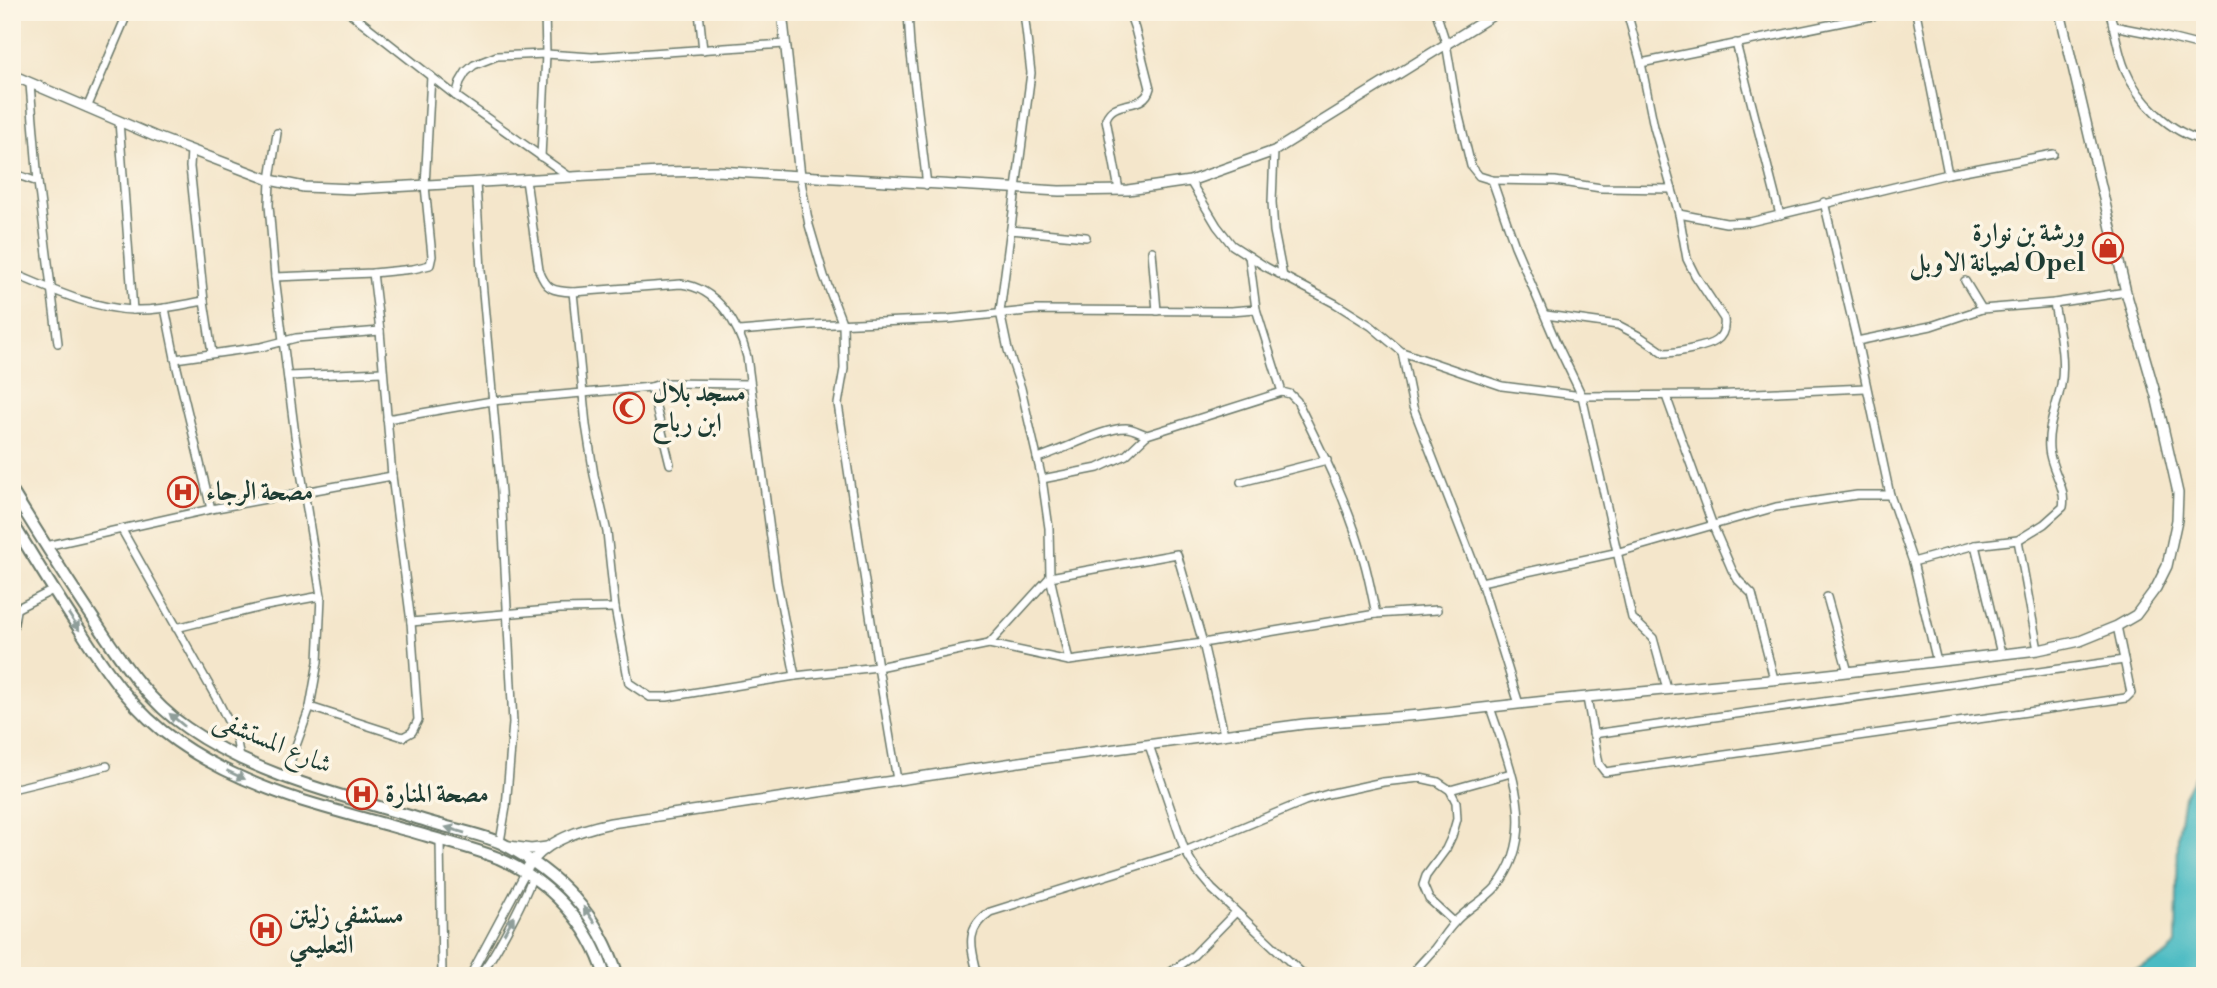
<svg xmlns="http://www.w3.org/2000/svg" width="2217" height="988" viewBox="0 0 2217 988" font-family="'Libre Bodoni',Amiri,serif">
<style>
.water{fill:#4cbbc3;stroke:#367c7c;stroke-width:2}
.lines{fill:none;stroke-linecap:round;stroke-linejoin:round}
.minor-casing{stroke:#6a7869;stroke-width:10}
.tertiary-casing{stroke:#6a7869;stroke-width:12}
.primary-casing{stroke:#6a7869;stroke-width:14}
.minor{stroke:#fff;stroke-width:7}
.tertiary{stroke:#fff;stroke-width:9}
.primary{stroke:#fff;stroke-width:10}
.oneway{fill:#8f9e9a}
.labels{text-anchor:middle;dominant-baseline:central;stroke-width:7;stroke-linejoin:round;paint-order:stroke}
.poi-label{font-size:26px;font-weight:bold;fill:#1f3d34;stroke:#fcf5e5;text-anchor:start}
.street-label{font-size:26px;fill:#1f3d34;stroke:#fcf5e5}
</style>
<rect width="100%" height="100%" fill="#fcf5e5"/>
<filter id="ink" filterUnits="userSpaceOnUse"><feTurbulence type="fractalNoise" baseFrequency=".0143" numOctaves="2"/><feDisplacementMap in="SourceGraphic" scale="14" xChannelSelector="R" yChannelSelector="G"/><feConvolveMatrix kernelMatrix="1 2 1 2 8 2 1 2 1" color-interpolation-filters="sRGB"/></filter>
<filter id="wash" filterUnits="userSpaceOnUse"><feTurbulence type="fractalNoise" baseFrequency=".00686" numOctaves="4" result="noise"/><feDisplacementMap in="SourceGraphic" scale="28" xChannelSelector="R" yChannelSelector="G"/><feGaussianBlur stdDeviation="1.57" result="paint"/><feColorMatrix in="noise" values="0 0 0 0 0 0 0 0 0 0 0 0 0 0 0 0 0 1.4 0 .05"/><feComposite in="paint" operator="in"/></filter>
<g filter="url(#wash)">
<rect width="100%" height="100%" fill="#f4e6cb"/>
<path class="water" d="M 2205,756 L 2205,976 L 2119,976 C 2136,968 2167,961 2176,944 L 2178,835 L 2184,796 Z"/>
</g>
<g filter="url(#ink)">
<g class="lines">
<g class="minor-casing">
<g id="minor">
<path d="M 349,12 L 456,96 L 570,177"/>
<path d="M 699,12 L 703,50"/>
<path d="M 908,12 L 910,46 L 927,185"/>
<path d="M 1436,12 L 1446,43 L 1457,108 L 1471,166 L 1479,176 L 1492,180 L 1555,181 L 1601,188 L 1672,189"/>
<path d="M 1916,12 L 1948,174"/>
<path d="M 2110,12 L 2113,26 L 2154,34 L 2205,47"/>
<path d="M 2113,26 C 2117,40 2119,55 2125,69 C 2138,101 2170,133 2205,141"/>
<path d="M 1736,43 L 1780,215"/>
<path d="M 1641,63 L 1892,12"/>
<path d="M 30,84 L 38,182 L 58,343"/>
<path d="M 456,96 L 460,82 L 466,72 L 474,65 L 497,56 L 546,54 L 592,57 L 785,44"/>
<path d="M 87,108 L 128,12"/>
<path d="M 119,121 L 133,310"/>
<path d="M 277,133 L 270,180 L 269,205 L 275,277 L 295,435 L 321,596 L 318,662 L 310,707 L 285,776"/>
<path d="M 191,150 L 190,167 L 204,301 L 212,353"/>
<path d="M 1274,151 L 1272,202 L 1274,231 L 1283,277"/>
<path d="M 541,157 L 546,54 L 545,12"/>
<path d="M 12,173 L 38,182"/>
<path d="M 800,176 L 809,225 L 824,276 L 843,325 L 844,369 L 838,404 L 878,667 L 897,780"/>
<path d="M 526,180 L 539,270 C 546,290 553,291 573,292 L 681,284 C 717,288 739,324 747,357 L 777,583 L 795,676 L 878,667 L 989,644 L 1069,661 L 1050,577 L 1049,528 L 1042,479 L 1021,388 L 1008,350 L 1000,312 L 1031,73 L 1024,12"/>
<path d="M 1492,180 L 1515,246 L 1556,342 L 1582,396 L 1632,618 L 1653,638 L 1667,689"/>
<path d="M 1190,181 L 1217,226 L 1232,245 L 1266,267 L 1336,304 L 1371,326 L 1402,352 L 1413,407 L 1481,582 L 1519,704"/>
<path d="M 476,183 L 481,270 L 501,492 L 513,723 L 506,807 L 500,842"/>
<path d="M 1119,190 L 1106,119 C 1114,97 1144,112 1150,88 L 1135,29 L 1129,12"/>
<path d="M 1824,202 L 1857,341 L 1890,495 L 1913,562 L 1937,662"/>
<path d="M 1679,214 L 1726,223 L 1750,222 L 1948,174 L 2053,154"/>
<path d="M 1011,230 L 1086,237"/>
<path d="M 1152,251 L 1157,311"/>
<path d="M 12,273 C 51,289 90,308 133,310 C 157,311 181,305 204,301"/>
<path d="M 275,277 L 373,273 L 413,269 L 430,265 L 432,256 L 425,186 L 431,76"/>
<path d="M 1965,281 L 1982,309"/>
<path d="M 573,292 L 586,425 L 594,475 L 607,532 L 615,608 L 629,683 L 650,697 L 667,697 L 795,676"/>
<path d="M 165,308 L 177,368 L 211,509"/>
<path d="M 1256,309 L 1282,392"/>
<path d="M 1546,315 L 1618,325 L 1639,336 L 1664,353 C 1674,353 1683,351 1692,349 C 1710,345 1727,341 1724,319 L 1695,275 L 1687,259 L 1679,214 L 1654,127 L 1641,63 L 1627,12"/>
<path d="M 739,331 L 811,325 L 948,319 L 1036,310 L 1231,311 L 1256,309 L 1249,256"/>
<path d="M 1857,341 L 1931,326 L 1982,309 L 2054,303 L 2126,292"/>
<path d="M 1402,352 L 1502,386 L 1582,396 L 1712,395 L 1866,388"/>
<path d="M 175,359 L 261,347 L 296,338 L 380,331"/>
<path d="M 288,376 L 383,372"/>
<path d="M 651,387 L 670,464"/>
<path d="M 1666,396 L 1713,526 L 1732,570 L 1738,580 L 1752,594 L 1774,679"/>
<path d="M 387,419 L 492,401 L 651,387 L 663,383 L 750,384"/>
<path d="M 1037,458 C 1062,451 1103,428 1126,428 C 1133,428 1140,433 1147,435"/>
<path d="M 1042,479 L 1098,468 L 1126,455 L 1147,435 L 1282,392 L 1290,394 L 1297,401 C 1323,453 1349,505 1364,561 C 1369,578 1372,596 1376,614"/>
<path d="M 1241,482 L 1327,460"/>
<path d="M 122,530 L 218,701 L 236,737 L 240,758"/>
<path d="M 2018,540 L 2038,650"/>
<path d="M 1975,545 L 2001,654"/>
<path d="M 46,546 L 211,509 L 392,476"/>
<path d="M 1913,562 L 1975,545 L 2018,540 L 2044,524 L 2063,507 C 2067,488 2050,468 2049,449 C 2047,426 2057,407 2061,385 C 2066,359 2058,328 2054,303"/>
<path d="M 1481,582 L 1619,552 L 1776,507 L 1857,495 L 1890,495"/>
<path d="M 1827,597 L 1848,672"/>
<path d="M 12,611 L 53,590"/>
<path d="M 411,622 L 560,609 L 615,608"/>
<path d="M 176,628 L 266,606 L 321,596"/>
<path d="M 12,637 L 16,610 L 14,608"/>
<path d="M 989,644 L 1050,577 L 1177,554 L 1203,643 L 1224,734"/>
<path d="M 1069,661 L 1203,643 L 1376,614 L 1437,610"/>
<path d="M 1587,698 L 1599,764 L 1605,772 L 2126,698 L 2131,693 L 2117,626"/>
<path d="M 310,707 L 403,737 L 412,732 L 418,720 L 411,622 L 392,476 L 380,331 L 373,273"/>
<path d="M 1593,734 L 2124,660"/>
<path d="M 1149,745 L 1185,851 L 1197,871 L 1212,889 L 1305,976"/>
<path d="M 12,789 L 107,766"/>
<path d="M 1450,790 L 1511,773"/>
<path d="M 440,840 L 442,976"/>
<path d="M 470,976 L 525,873"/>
<path d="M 477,976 C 491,966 525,897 532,878"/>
<path d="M 978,976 C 972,949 963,930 990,912 L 1185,851 L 1305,801 L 1328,794 L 1383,782 L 1420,778 L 1438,782 L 1450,790 L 1456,802 L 1457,819 L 1452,836 L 1446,849 L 1426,876 L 1423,885 L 1429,899 L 1454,922"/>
<path d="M 1165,976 L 1192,957 L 1236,912"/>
<path d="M 1410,976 C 1418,966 1427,957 1435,948 C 1442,939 1447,930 1455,922 C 1467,908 1484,901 1496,887 C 1541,833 1509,765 1490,707"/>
</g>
</g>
<g class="tertiary-casing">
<g id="tertiary">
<path d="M 782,12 L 800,176 L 1059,191 L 1128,190 L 1190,181 L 1274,151 L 1498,12"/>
<path d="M 12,75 L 154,136 L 270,180 L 304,187 L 355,189 L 660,172 L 717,171 L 800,176"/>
<path d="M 509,846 L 531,849 L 547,847"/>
<path d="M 528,867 C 545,840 582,829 611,823 L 1033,760 L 1304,724 L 1420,715 L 1555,700 L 1803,677 L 2038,650 L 2080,641 L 2117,626 L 2136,615 L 2156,588 L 2167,566 L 2177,520 L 2178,493 L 2156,396 L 2126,292 L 2060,12"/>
</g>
</g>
<g class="primary-casing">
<g id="primary">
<path d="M 12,491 C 39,535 66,578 95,621 C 121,660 147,701 187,728 C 259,778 350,797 433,823 C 453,829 485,835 503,844 C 560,874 599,915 618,976"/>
<path d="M 12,522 C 34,558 56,595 80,630 C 107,672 134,712 176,741 C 213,767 257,786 300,800 C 342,813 385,824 427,836 C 451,843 475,849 498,858 C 549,880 589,923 605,976"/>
</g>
</g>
<use href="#minor" class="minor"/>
<use href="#tertiary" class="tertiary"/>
<use href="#primary" class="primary"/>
</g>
<defs><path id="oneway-solid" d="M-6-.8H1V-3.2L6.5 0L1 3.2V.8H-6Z" transform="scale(1.75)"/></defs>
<g class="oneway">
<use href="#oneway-solid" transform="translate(74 622) rotate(57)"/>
<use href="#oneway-solid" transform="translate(177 720) rotate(-140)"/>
<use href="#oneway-solid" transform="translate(236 775) rotate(25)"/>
<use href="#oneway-solid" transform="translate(455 830) rotate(-163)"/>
<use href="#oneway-solid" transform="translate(589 915) rotate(-124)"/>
<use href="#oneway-solid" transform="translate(509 925) rotate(-60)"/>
</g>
</g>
<defs>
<g id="shop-ring" transform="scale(1.575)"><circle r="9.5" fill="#fcf5e5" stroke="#c8321e" stroke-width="1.5"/><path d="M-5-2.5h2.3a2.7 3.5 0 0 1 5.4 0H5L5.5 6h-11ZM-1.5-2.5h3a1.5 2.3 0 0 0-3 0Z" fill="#c8321e"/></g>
<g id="mosque-ring" transform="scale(1.575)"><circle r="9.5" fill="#fcf5e5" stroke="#c8321e" stroke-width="1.5"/><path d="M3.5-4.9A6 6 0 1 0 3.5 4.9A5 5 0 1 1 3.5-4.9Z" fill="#c8321e"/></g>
<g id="hospital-ring" transform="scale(1.575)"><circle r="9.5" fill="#fcf5e5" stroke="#c8321e" stroke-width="1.5"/><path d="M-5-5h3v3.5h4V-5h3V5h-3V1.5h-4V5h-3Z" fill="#c8321e"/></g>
</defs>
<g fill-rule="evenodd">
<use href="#shop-ring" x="2108" y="248"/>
<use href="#mosque-ring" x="629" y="408"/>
<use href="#hospital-ring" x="183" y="492"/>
<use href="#hospital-ring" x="362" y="794"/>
<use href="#hospital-ring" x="266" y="930"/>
</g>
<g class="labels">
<g class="poi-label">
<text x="2085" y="233" text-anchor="end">ورشة بن نوارة<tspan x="2085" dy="30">لصيانة الاوبل Opel</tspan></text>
<text x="652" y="393">مسجد بلال<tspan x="652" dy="30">ابن رباح</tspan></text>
<text x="206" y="492">مصحة الرجاء</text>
<text x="385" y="794">مصحة المنارة</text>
<text x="289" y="915">مستشفى زليتن<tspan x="289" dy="30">التعليمي</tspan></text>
</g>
<g class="street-label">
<text transform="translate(273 742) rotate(23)">شارع المستشفى</text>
</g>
</g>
<rect width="2217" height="988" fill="none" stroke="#fcf5e5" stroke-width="42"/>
</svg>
